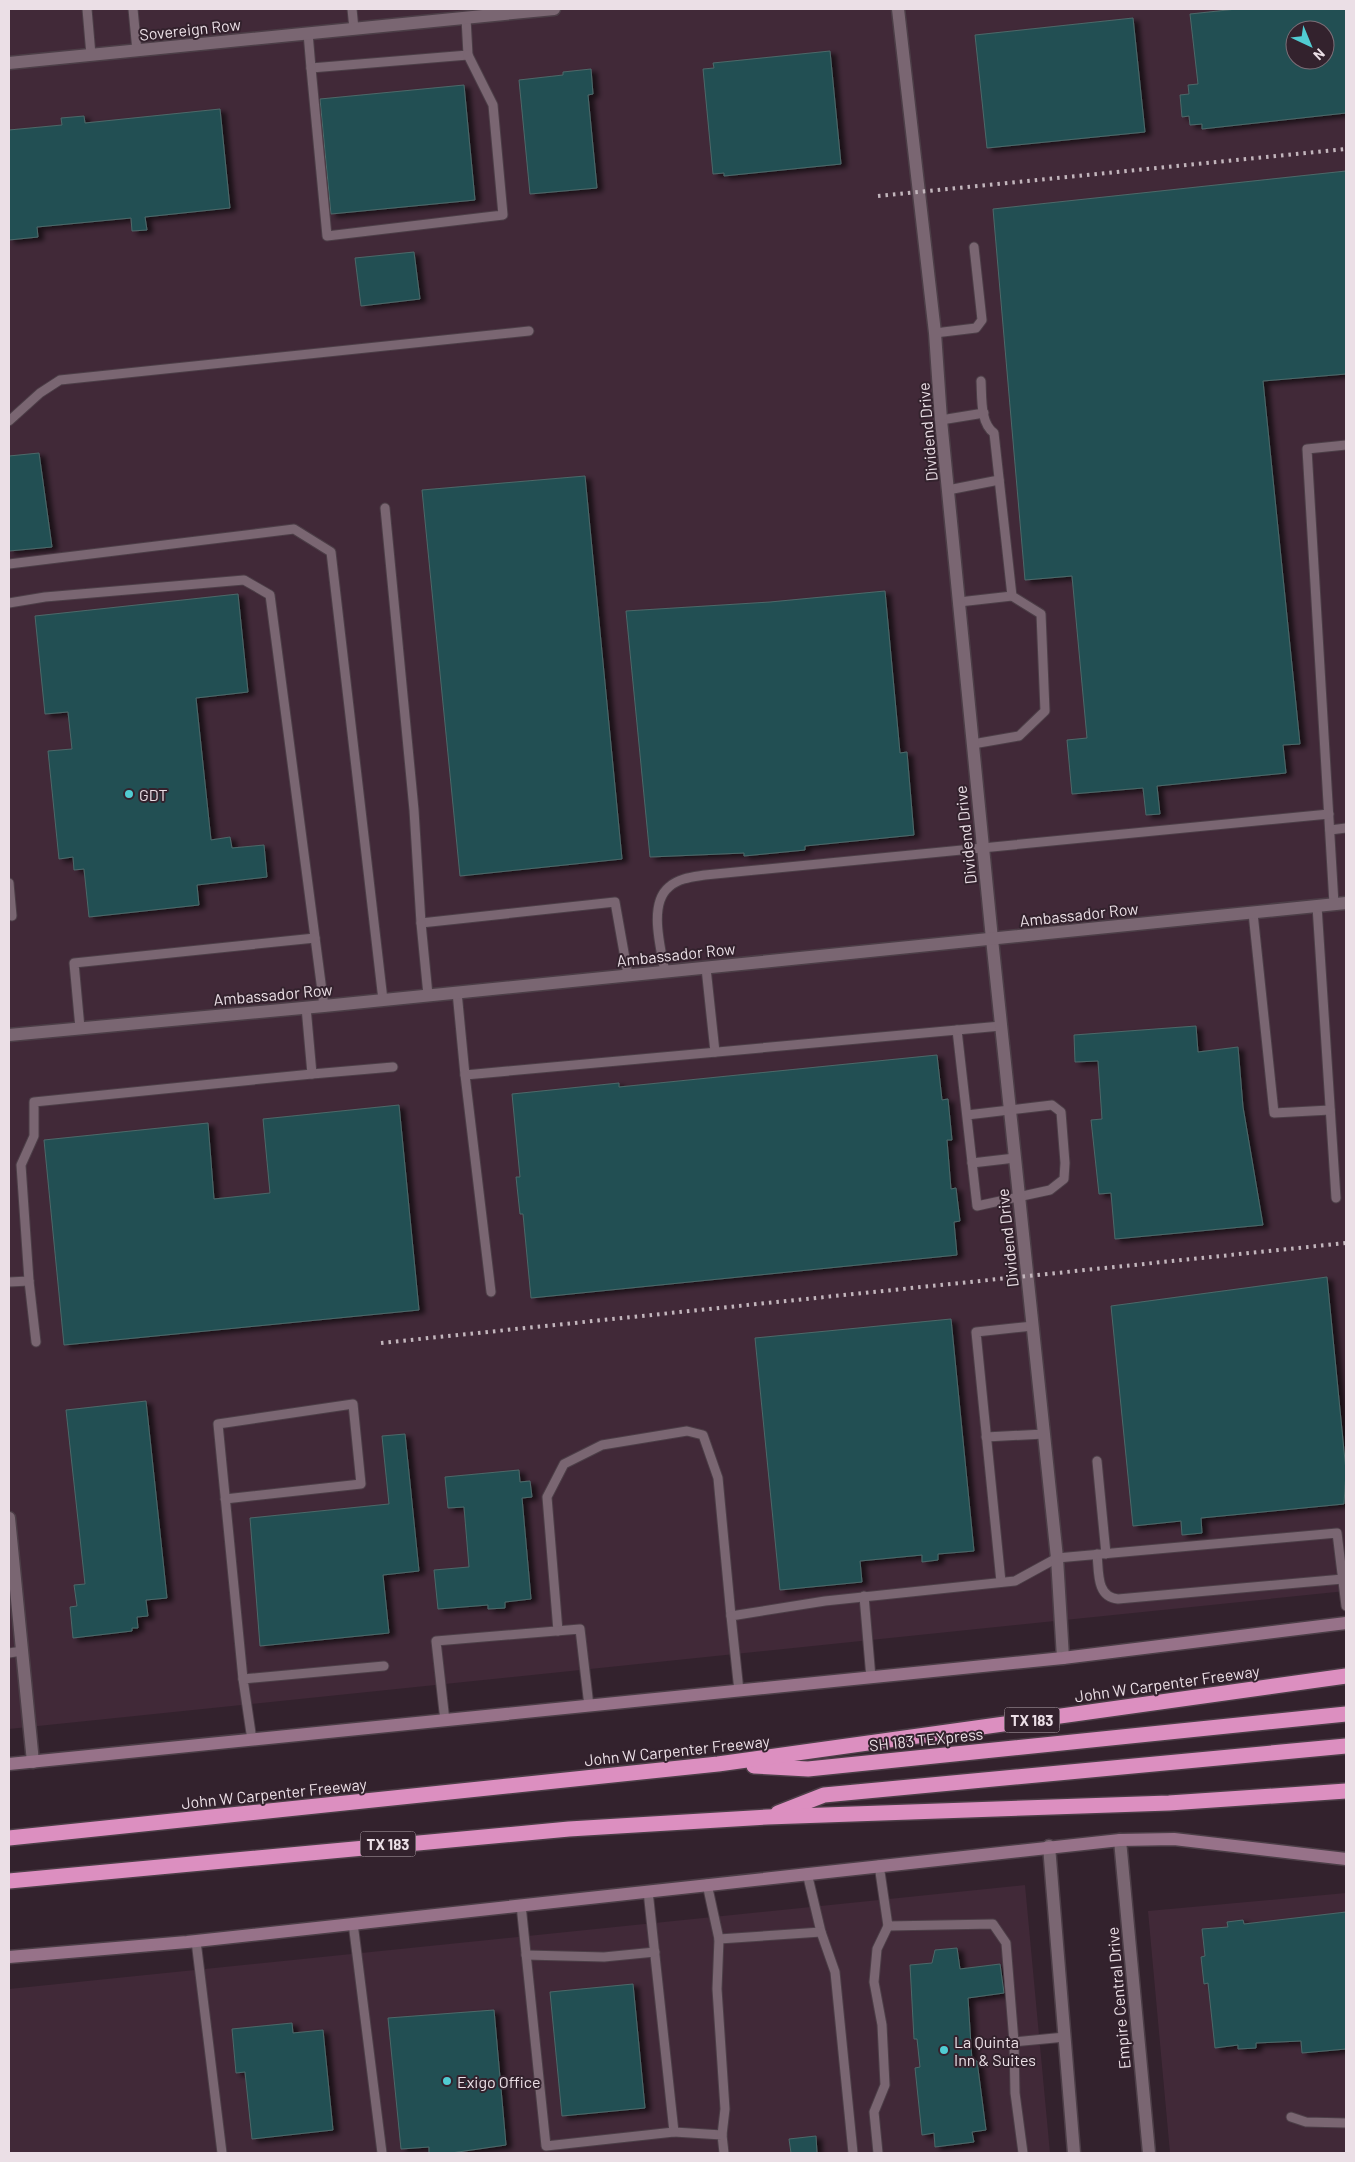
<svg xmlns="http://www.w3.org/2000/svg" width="1355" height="2162" viewBox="0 0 1355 2162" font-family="Barlow,sans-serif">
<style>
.built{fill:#412938;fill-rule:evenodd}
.building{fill:#215053;stroke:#4d6869;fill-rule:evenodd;filter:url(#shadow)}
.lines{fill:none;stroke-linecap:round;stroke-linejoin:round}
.service-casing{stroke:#4c3e47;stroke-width:11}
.minor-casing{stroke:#4c3e47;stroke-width:15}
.tertiary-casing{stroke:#4c3e47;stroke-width:15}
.secondary-casing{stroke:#4c3e47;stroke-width:15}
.motorway-casing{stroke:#4c3e47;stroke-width:18}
.service{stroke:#7a6672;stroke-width:9}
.minor{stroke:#7a6672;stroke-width:12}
.tertiary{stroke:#7a6672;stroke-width:12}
.secondary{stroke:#977289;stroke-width:12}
.motorway{stroke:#dc8fc0;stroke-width:15}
.rail{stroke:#c2b5bc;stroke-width:4;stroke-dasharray:2.5 5;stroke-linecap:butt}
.poi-dot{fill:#51ccd2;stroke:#33222d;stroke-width:2}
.labels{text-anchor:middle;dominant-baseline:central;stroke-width:4;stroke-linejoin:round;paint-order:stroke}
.shield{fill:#33222d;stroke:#b4a6ae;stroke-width:1}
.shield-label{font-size:15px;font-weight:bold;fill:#ebdfe6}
.street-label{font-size:16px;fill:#ebdfe6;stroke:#33222d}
.poi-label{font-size:16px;fill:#ebdfe6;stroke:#33222d;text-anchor:start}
</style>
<defs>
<filter id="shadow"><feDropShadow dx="5.5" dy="3" stdDeviation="2.5" flood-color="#0009"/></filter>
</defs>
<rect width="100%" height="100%" fill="#33222d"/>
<g class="built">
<path d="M 9,9 L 1346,9 L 1346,1591 L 9,1729 ZM 1295,30 L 1325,30 L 1325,60 L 1295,60 Z"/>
<path d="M 1025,1885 L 1050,2153 L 9,2153 L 9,1989 Z"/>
<path d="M 1346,1893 L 1346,2153 L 1170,2153 L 1148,1911 Z"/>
</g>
<g class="building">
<path d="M 1237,9 L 1346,9 L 1346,113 L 1202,129 L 1202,124 L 1190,125 L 1189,116 L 1182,117 L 1180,95 L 1189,94 L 1188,85 L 1198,84 L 1190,14 ZM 1295,30 L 1325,30 L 1325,60 L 1295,60 Z"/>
<path d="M 1133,18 L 1145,132 L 987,148 L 975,35 Z"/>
<path d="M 830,51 L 841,164 L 724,176 L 724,173 L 713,174 L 703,69 L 714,68 L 713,63 Z"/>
<path d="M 591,69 L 593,94 L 588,95 L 597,188 L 530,194 L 519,80 L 563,75 L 563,72 Z"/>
<path d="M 464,85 L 475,200 L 331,214 L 320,99 Z"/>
<path d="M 220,109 L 230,208 L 145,217 L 147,230 L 132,231 L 131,218 L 37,227 L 38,237 L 9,240 L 9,130 L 62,125 L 61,118 L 84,116 L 85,123 Z"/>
<path d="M 1346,171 L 1346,374 L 1263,381 L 1300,744 L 1283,745 L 1286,773 L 1157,786 L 1160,814 L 1146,815 L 1143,788 L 1072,794 L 1067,740 L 1087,738 L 1072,576 L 1025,580 L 993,209 Z"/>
<path d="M 414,252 L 420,299 L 361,306 L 355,258 Z"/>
<path d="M 39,453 L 52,547 L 9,551 L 9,456 Z"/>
<path d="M 585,476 L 622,859 L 460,876 L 422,490 Z"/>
<path d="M 885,591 L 900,753 L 907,752 L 914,835 L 805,846 L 805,850 L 744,856 L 744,853 L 650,857 L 626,611 L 770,602 Z"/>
<path d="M 238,594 L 248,692 L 196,698 L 211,840 L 230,837 L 232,848 L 264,845 L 267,877 L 197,885 L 199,905 L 89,917 L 84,869 L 74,870 L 73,857 L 59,859 L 48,751 L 72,749 L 68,712 L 45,714 L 35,616 Z"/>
<path d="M 1196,1026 L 1198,1052 L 1238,1047 L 1243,1107 L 1263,1225 L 1115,1239 L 1111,1193 L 1099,1194 L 1091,1120 L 1102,1119 L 1098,1061 L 1075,1062 L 1074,1035 Z"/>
<path d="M 937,1055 L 942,1100 L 948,1099 L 952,1140 L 947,1140 L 951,1189 L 956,1188 L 960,1221 L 954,1222 L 957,1255 L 531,1298 L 523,1214 L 520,1214 L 516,1177 L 520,1177 L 512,1094 L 619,1083 L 619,1087 Z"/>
<path d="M 399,1105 L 419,1310 L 64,1345 L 44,1140 L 208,1123 L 214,1199 L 270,1193 L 263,1119 Z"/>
<path d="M 1327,1277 L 1346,1471 L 1344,1504 L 1201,1518 L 1202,1533 L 1182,1535 L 1181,1521 L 1133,1526 L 1111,1306 Z"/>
<path d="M 951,1319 L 974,1551 L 938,1554 L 938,1560 L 922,1562 L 922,1555 L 860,1561 L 862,1582 L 780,1590 L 755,1338 Z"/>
<path d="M 146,1401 L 167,1598 L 146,1600 L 148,1616 L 137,1617 L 138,1628 L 132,1628 L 132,1631 L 73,1638 L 70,1607 L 77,1606 L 74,1585 L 85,1584 L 66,1410 Z"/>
<path d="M 405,1434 L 419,1571 L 383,1575 L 389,1633 L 260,1646 L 250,1518 L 389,1504 L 382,1436 Z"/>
<path d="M 519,1470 L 520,1482 L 530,1481 L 532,1497 L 522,1498 L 531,1599 L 505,1602 L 505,1608 L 488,1609 L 488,1605 L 438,1609 L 434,1570 L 469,1567 L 464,1507 L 448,1508 L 445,1477 Z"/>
<path d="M 1346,1912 L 1346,2049 L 1302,2053 L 1301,2041 L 1256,2043 L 1256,2048 L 1238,2049 L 1238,2045 L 1215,2048 L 1208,1983 L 1204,1984 L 1201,1957 L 1205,1956 L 1202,1929 L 1228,1927 L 1227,1922 L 1243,1920 L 1244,1924 Z"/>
<path d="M 957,1948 L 960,1969 L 1000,1964 L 1004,1993 L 968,1998 L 972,2061 L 977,2061 L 986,2130 L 972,2132 L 974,2142 L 935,2147 L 934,2133 L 922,2135 L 915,2068 L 920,2067 L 917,2039 L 914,2039 L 910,1965 L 932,1963 L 935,1950 Z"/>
<path d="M 633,1984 L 645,2108 L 562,2116 L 550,1992 Z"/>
<path d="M 494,2010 L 506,2145 L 451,2153 L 429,2153 L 429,2147 L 401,2149 L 388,2018 Z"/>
<path d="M 292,2023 L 293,2033 L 323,2030 L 333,2130 L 252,2139 L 245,2072 L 236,2073 L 232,2029 Z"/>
<path d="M 816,2136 L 817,2153 L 791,2153 L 789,2139 Z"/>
</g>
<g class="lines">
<g class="service-casing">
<g id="service">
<path d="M 87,9 L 91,55"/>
<path d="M 133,9 L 137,51"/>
<path d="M 352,9 L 354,29"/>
<path d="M 308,33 L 311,68 L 468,55 L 466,18"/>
<path d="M 311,68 L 327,236 L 503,215 L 493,105 L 468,55"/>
<path d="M 935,333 L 976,328 L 982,320 L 974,247"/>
<path d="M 941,420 L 984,413"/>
<path d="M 9,421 L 40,393 L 60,380 L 529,331"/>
<path d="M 948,490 L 999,480"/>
<path d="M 385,508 L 414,810 L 421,923 L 615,902 L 628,975"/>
<path d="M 9,564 L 294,529 L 331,552 L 383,1000"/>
<path d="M 959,602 L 1012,596"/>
<path d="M 9,603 L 45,597 L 244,580 L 270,595 L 324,1006"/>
<path d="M 973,744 L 1019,736 L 1045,711 L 1041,614 L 1012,596 L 994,433 C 980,423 982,398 981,381"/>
<path d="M 1330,830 L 1346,828"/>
<path d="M 9,883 L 12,916"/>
<path d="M 1334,904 L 1307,449 L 1346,445"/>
<path d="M 1317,906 L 1336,1198"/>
<path d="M 1253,913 L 1274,1113 L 1330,1110"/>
<path d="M 421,923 L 428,995"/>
<path d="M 706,968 L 715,1052"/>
<path d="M 665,972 C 661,949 648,904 669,887 C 679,878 693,877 705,875 L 1329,814"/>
<path d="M 457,992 L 465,1075 L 957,1030 L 977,1206 L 1050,1190 L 1064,1179 L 1065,1163 L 1061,1112 L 1052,1105 L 967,1115"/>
<path d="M 306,1007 L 312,1074 L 393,1067"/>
<path d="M 80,1028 L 74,963 L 315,938"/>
<path d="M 957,1030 L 1001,1026"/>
<path d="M 465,1075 L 491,1292"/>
<path d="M 972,1163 L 1015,1158"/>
<path d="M 9,1282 L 29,1281"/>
<path d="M 36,1342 L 29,1281 L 21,1165 L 34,1136 L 34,1102 L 312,1074"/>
<path d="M 986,1437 L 1044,1434"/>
<path d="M 1097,1461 L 1106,1554"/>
<path d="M 225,1499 L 361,1484 L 353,1404 L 218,1424 L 243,1679"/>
<path d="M 1097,1554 C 1099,1572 1096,1597 1118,1599 L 1343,1579"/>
<path d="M 1001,1582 L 976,1332 L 1033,1326"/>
<path d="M 864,1596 L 871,1678"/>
<path d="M 558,1631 L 547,1497 L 564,1464 L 602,1445 L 687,1431 L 703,1435 L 718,1478 L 731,1616"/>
<path d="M 9,1653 L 22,1651"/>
<path d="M 739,1691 L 731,1616 L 825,1601 L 1015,1581 L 1057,1558 L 1337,1533 L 1346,1606"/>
<path d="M 445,1721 L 436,1641 L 580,1629 L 589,1706"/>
<path d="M 252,1740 L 243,1679 L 384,1666"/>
<path d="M 879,1865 L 888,1926 L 993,1924 L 1006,1943 L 1014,2042 L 1065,2037"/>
<path d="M 807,1873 L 821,1932 L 835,1972 L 853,2153"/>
<path d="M 707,1884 L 719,1939 L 821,1932"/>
<path d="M 648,1891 L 674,2132 L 722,2135 L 724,2153"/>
<path d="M 521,1905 L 546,2146 L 674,2132"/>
<path d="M 353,1923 L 382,2153"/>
<path d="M 719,1939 L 717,1989 L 725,2109 L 722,2135"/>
<path d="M 196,1941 L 222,2153"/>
<path d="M 526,1955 L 604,1957 L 655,1952"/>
<path d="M 1014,2042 L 1015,2093 L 1023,2153"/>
<path d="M 1291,2117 L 1306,2122 L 1346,2123"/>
<path d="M 878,2153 L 874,2112 L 885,2085 L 882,2025 L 874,1982 L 877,1949 L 888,1926"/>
</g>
</g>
<g class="minor-casing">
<g id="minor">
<path d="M 898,9 L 935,333 L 941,420 L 992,939 L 1057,1558 L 1063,1658"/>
<path d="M 9,63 L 554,9"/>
<path d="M 9,1035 L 324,1006 L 1346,903"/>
<path d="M 9,1518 L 33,1762"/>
</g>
</g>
<g class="tertiary-casing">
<g id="tertiary">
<path d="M 1120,1840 L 1149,2153"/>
<path d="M 1049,1846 L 1074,2153"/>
</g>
</g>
<g class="secondary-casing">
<g id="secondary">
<path d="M 9,1764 L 1063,1658 L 1346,1623"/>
<path d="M 9,1957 L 187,1942 L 1120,1840 L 1174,1839 L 1346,1859"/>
</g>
</g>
<g class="motorway-casing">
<g id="motorway">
<path d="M 754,1766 L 808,1769 L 1346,1714"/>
<path d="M 778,1813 L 824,1795 L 1346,1746"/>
<path d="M 9,1838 L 718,1764 L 1346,1676"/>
<path d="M 9,1881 L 569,1829 L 767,1817 L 1169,1803 L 1346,1791"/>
</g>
</g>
<use href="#service" class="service"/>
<use href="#minor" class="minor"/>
<use href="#tertiary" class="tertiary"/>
<use href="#secondary" class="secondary"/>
<use href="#motorway" class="motorway"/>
<g class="rail">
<path d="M 878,196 L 1346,149"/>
<path d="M 381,1343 L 1346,1243"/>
</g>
</g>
<g class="poi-dot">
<circle cx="129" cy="794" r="5"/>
<circle cx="944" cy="2050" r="5"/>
<circle cx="447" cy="2081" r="5"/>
</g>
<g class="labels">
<g class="shield">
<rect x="1004.5" y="1707.5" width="55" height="25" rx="4"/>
<rect x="360.5" y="1831.5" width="55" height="25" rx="4"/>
</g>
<g class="shield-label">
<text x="1032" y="1720">TX 183</text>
<text x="388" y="1844">TX 183</text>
</g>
<g class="street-label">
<text transform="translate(190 29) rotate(-6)">Sovereign Row</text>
<text transform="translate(927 432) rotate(-95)">Dividend Drive</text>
<text transform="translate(965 835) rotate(-96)">Dividend Drive</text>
<text transform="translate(1079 914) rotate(-6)">Ambassador Row</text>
<text transform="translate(676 954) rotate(-6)">Ambassador Row</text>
<text transform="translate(273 994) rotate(-5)">Ambassador Row</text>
<text transform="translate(1007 1238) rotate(-96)">Dividend Drive</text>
<text transform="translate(1167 1683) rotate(-8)">John W Carpenter Freeway</text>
<text transform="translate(926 1739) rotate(-6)">SH 183 TEXpress</text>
<text transform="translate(677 1750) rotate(-6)">John W Carpenter Freeway</text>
<text transform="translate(274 1793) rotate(-6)">John W Carpenter Freeway</text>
<text transform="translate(1118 1998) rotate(-95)">Empire Central Drive</text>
</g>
<g class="poi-label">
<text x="139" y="794">GDT</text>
<text x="954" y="2041">La Quinta<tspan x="954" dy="18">Inn &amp; Suites</tspan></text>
<text x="457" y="2081">Exigo Office</text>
</g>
</g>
<rect width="1355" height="2162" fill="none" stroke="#ebdfe6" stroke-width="20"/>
<g transform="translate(1310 45) rotate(136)"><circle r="24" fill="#33222d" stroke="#7d6e77"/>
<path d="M0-4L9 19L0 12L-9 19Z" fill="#51ccd2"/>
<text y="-8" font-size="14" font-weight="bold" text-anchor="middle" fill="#ebdfe6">N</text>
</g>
</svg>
